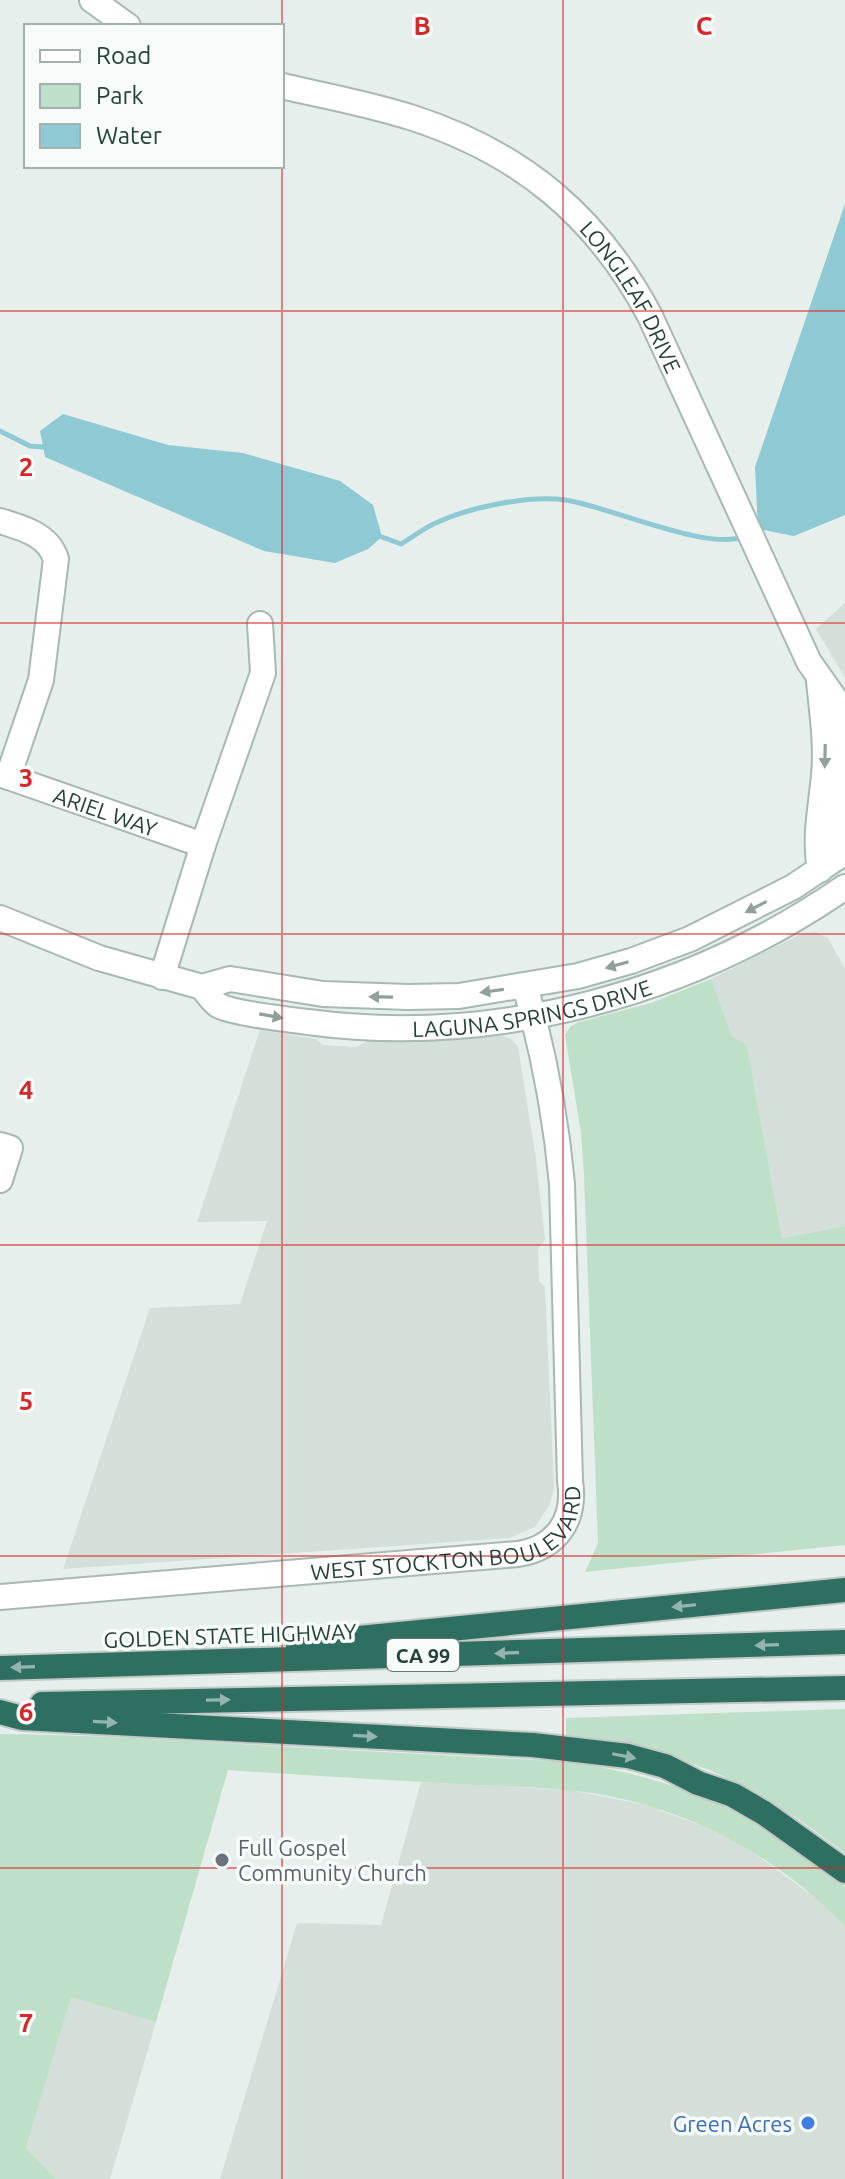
<svg xmlns="http://www.w3.org/2000/svg" width="845" height="2179" viewBox="0 0 845 2179" font-family="Ubuntu,sans-serif">
<style>
.built{fill:#d4dfda}
.green{fill:#bfe0c8}
.water{fill:#8ec9d4}
.lines{fill:none;stroke-linecap:round;stroke-linejoin:round}
.stream{stroke:#8ec9d4;stroke-width:5}
.minor-casing{stroke:#a8b8b2;stroke-width:28}
.highway-casing{stroke:#c2cac8;stroke-width:28}
.minor{stroke:#fff;stroke-width:24}
.highway{stroke:#2f6f62;stroke-width:24}
.oneway{fill:#92a09c}
.oneway2{fill:#93b5ae}
.grid{fill:none;stroke:#d62828;stroke-width:2;stroke-opacity:0.55}
.worship-dot{fill:#6b7280;stroke:#f7fbf9;stroke-width:3}
.shop-dot{fill:#3f7fe0;stroke:#f7fbf9;stroke-width:3}
.labels{text-anchor:middle;dominant-baseline:central;stroke-width:7;stroke-linejoin:round;paint-order:stroke}
.shield{fill:#f7fbf9;stroke:#637a73;stroke-width:2}
.shield-label{font-size:20px;font-weight:bold;fill:#24423a}
.street-label{font-size:22px;fill:#24423a;stroke:#f7fbf9}
.worship-label{font-size:22px;fill:#5b616d;stroke:#f7fbf9;text-anchor:start}
.shop-label{font-size:22px;fill:#366cbe;stroke:#f7fbf9;text-anchor:end}
.grid-label{font-size:26px;text-anchor:middle;font-weight:bold;fill:#d62828;stroke:#f7fbf9;stroke-width:7;stroke-linejoin:round;paint-order:stroke}
</style>
<rect width="100%" height="100%" fill="#e6efeb"/>
<g class="built">
<path d="M 845,603 L 845,678 L 816,629 Z"/>
<path d="M 816,932 L 828,938 L 845,969 L 845,1226 L 782,1238 L 747,1045 L 732,1036 L 711,979 L 803,933 Z"/>
<path d="M 260,1030 L 316,1039 L 323,1045 L 356,1047 L 368,1041 L 430,1041 L 501,1035 L 511,1039 L 518,1047 L 536,1159 L 545,1240 L 538,1248 L 539,1281 L 545,1287 L 554,1488 L 550,1504 L 535,1527 L 509,1538 L 63,1569 L 150,1308 L 240,1304 L 267,1221 L 197,1222 Z"/>
<path d="M 421,1782 L 570,1790 L 646,1805 L 705,1827 L 744,1846 L 821,1902 L 845,1926 L 845,2179 L 220,2179 L 297,1923 L 381,1925 Z"/>
<path d="M 71,1996 L 156,2022 L 110,2179 L 56,2179 L 26,2148 Z"/>
</g>
<g class="green">
<path d="M 711,979 L 732,1036 L 747,1045 L 782,1238 L 845,1226 L 845,1545 L 585,1572 L 598,1543 L 584,1175 L 581,1133 L 565,1035 L 571,1026 L 579,1022 L 651,1003 Z"/>
<path d="M 845,1709 L 845,1853 C 793,1814 738,1776 674,1758 C 639,1748 601,1744 566,1738 L 566,1718 Z"/>
<path d="M 0,1734 C 109,1735 218,1743 327,1749 C 383,1752 439,1755 496,1758 C 534,1760 573,1761 610,1769 C 696,1787 781,1826 845,1887 L 845,1926 C 772,1850 672,1800 567,1790 C 525,1786 482,1786 440,1783 C 369,1779 299,1775 228,1770 L 156,2022 L 71,1997 L 26,2148 L 56,2179 L 0,2179 Z"/>
</g>
<g class="water">
<path d="M 845,204 L 845,515 L 794,536 L 758,529 L 755,467 Z"/>
<path d="M 63,414 L 168,445 L 243,453 L 340,481 L 373,505 L 382,537 L 368,549 L 335,563 L 264,551 L 45,457 L 40,431 Z"/>
</g>
<g class="lines">
<g class="stream">
<path d="M 0,431 L 30,446 L 43,447"/>
<path d="M 382,537 L 401,544 C 413,537 425,527 438,522 C 471,507 529,495 565,500 C 605,505 711,553 744,536"/>
</g>
<g class="minor-casing">
<g id="minor">
<path d="M 92,0 L 128,26"/>
<path id="s1" d="M 282,86 C 325,96 370,104 413,118 C 521,153 597,216 650,316 L 809,662 L 845,713"/>
<path d="M 0,521 C 22,528 48,534 56,559 L 41,680 L 8,777"/>
<path d="M 819,681 C 822,712 827,744 824,775 C 821,808 814,837 820,870"/>
<path d="M 835,701 L 844,745 L 843,779 L 837,807 L 838,857"/>
<path id="s2" d="M 0,774 L 203,845"/>
<path d="M 0,918 L 99,958 L 202,987 L 230,979 L 323,994 L 408,997 L 459,996 L 578,976 L 631,961 L 690,939 L 793,887 L 845,852"/>
<path d="M 162,977 L 203,845 L 263,673 L 260,624"/>
<path id="s3" d="M 202,987 C 207,993 212,1001 218,1005 C 230,1013 291,1020 308,1022 C 496,1047 690,994 845,887"/>
<path d="M 0,1145 L 10,1148 L 0,1180"/>
<path id="s4" d="M 0,1597 L 518,1554 C 557,1548 576,1519 570,1481 L 562,1184 C 556,1118 543,1050 525,986"/>
</g>
</g>
<g class="highway-casing">
<g id="highway">
<path d="M 298,1644 L 845,1590"/>
<path d="M 0,1668 L 845,1642"/>
<path d="M 42,1704 L 845,1688"/>
<path d="M 0,1712 L 22,1718 L 533,1745 L 628,1756 L 665,1766 L 698,1783 L 733,1795 L 764,1813 L 845,1871"/>
</g>
</g>
<use href="#minor" class="minor"/>
<use href="#highway" class="highway"/>
</g>
<defs><path id="oneway-solid" d="M-6-.8H1V-3.2L6.5 0L1 3.2V.8H-6Z" transform="scale(2)"/></defs>
<g class="oneway">
<use href="#oneway-solid" transform="translate(825 756) rotate(91)"/>
<use href="#oneway-solid" transform="translate(756 907) rotate(152)"/>
<use href="#oneway-solid" transform="translate(617 965) rotate(164)"/>
<use href="#oneway-solid" transform="translate(492 991) rotate(172)"/>
<use href="#oneway-solid" transform="translate(381 997) rotate(-179)"/>
<use href="#oneway-solid" transform="translate(271 1016) rotate(10)"/>
</g>
<g class="oneway2">
<use href="#oneway-solid" transform="translate(684 1606) rotate(174)"/>
<use href="#oneway-solid" transform="translate(767 1645) rotate(178)"/>
<use href="#oneway-solid" transform="translate(507 1653) rotate(178)"/>
<use href="#oneway-solid" transform="translate(23 1667) rotate(178)"/>
<use href="#oneway-solid" transform="translate(218 1700) rotate(-1)"/>
<use href="#oneway-solid" transform="translate(105 1722) rotate(3)"/>
<use href="#oneway-solid" transform="translate(365 1736) rotate(3)"/>
<use href="#oneway-solid" transform="translate(624 1756) rotate(11)"/>
</g>
<path class="grid" d="M 282,0 L 282,26M 563,0 L 563,2179M 282,166 L 282,2179M 0,311 L 845,311M 0,623 L 845,623M 0,934 L 845,934M 0,1245 L 845,1245M 0,1556 L 845,1556M 0,1868 L 845,1868"/>
<circle class="worship-dot" cx="222" cy="1860" r="8"/>
<circle class="shop-dot" cx="808" cy="2123" r="8"/>
<g class="labels">
<rect class="shield" x="387" y="1639" width="72" height="32" rx="6"/>
<g class="shield-label">
<text x="423" y="1655">CA 99</text>
</g>
<g class="street-label">
<text stroke="none"><textPath href="#s1" startOffset="426">LONGLEAF DRIVE</textPath></text>
<text stroke="none"><textPath href="#s2" startOffset="112">ARIEL WAY</textPath></text>
<text stroke="none"><textPath href="#s3" startOffset="342">LAGUNA SPRINGS DRIVE</textPath></text>
<text stroke="none"><textPath href="#s4" startOffset="464">WEST STOCKTON BOULEVARD</textPath></text>
<text transform="translate(230 1635) rotate(-2)">GOLDEN STATE HIGHWAY</text>
</g>
<g class="worship-label">
<text x="238" y="1847">Full Gospel<tspan x="238" dy="25">Community Church</tspan></text>
</g>
<g class="shop-label">
<text x="792" y="2123">Green Acres</text>
</g>
</g>
<g class="grid-label">
<text x="422" y="35">B</text>
<text x="704" y="35">C</text>
<text x="26" y="476">2</text>
<text x="26" y="787">3</text>
<text x="26" y="1099">4</text>
<text x="26" y="1410">5</text>
<text x="26" y="1721">6</text>
<text x="26" y="2032">7</text>
</g>
<rect x="24" y="24" width="260" height="144" fill="#f7fbf9" stroke="#a3b1ad" stroke-width="2"/>
<rect x="40" y="50" width="40" height="12" fill="#ffffff" stroke="#a3b1ad" stroke-width="2"/>
<text x="96" y="64" font-size="24" fill="#24423a">Road</text>
<rect x="40" y="84" width="40" height="24" fill="#bfe0c8" stroke="#a3b1ad" stroke-width="2"/>
<text x="96" y="104" font-size="24" fill="#24423a">Park</text>
<rect x="40" y="124" width="40" height="24" fill="#8ec9d4" stroke="#a3b1ad" stroke-width="2"/>
<text x="96" y="144" font-size="24" fill="#24423a">Water</text>
</svg>
